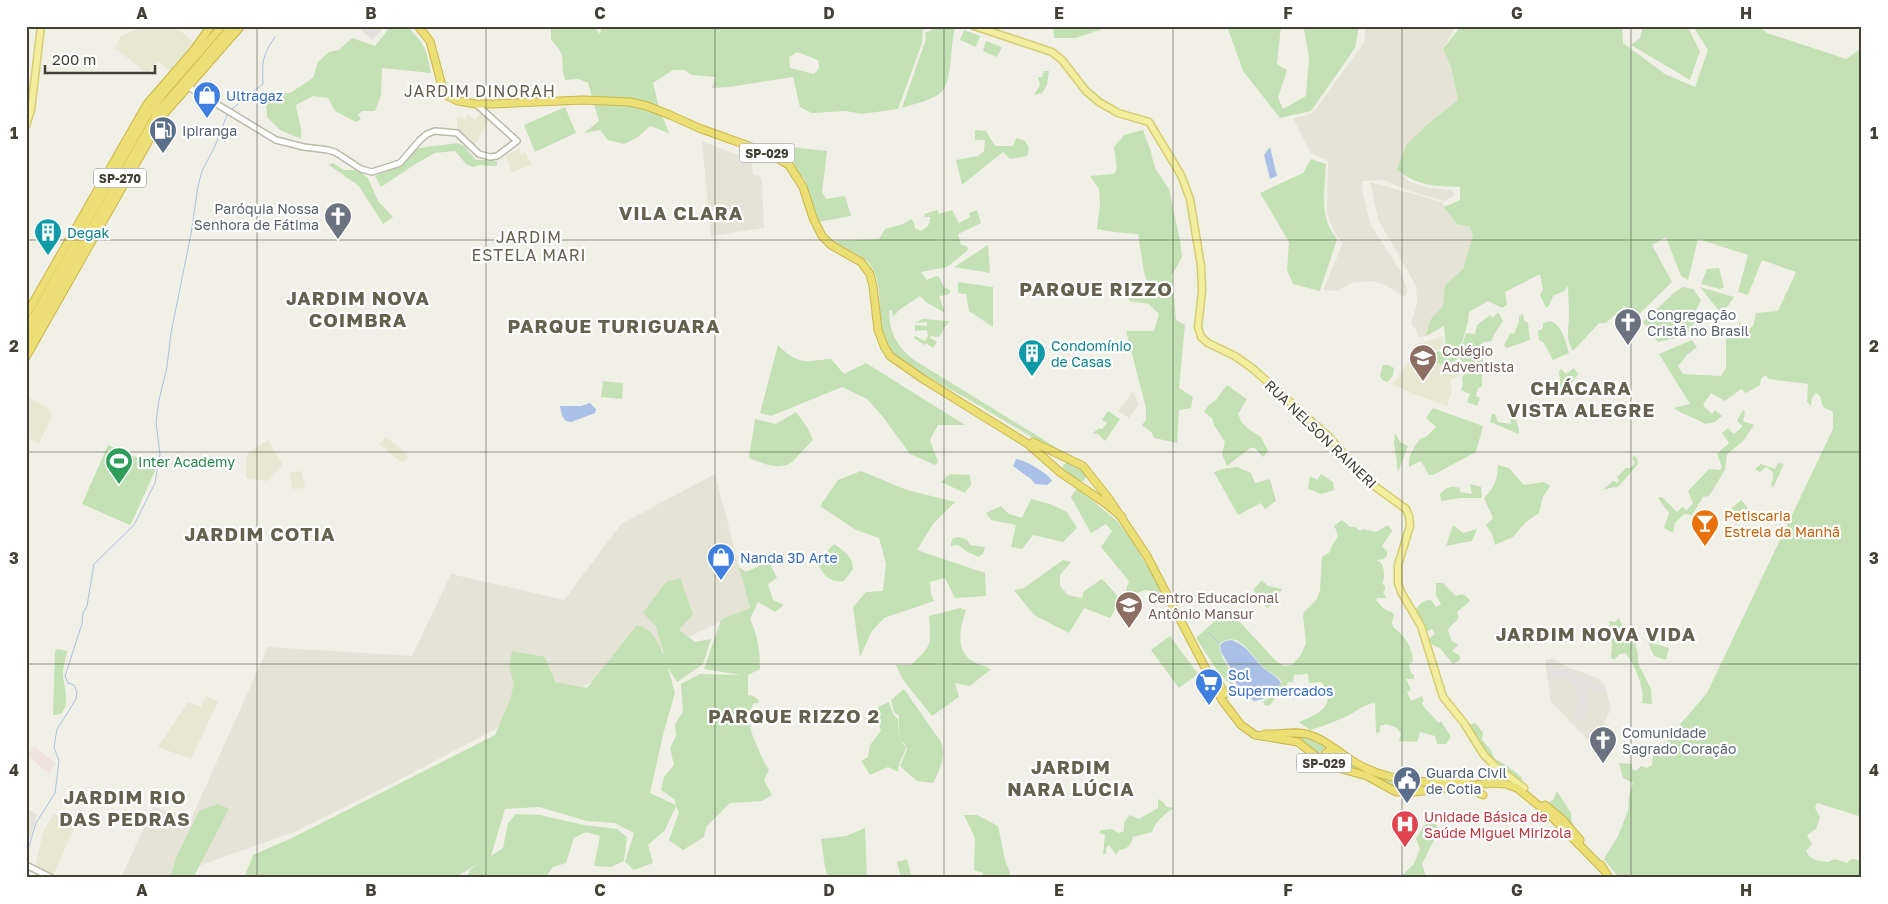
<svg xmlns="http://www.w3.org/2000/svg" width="1888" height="904" viewBox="0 0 1888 904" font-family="'Golos Text',sans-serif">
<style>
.residential{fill:#e4e3d5}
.industrial{fill:#e3e1db}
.education{fill:#e8e7d2}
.medical{fill:#f0e3db}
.green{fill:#c3e1b4;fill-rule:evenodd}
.parking{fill:#e3e2de}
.water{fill:#aac0e7}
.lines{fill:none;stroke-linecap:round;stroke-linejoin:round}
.stream{stroke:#aac0e7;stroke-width:1}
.minor-casing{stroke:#bbb9aa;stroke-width:8}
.major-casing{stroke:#d5cd71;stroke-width:9}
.highway-casing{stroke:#cab748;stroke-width:9}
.minor{stroke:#fff;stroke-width:5}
.major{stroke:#f2ed9f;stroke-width:6}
.highway{stroke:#ecdf76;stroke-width:7}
.grid{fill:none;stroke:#434136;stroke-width:1;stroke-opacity:0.55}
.labels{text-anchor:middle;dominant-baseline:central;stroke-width:4.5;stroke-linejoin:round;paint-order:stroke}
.shield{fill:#fff;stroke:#7b7a72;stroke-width:1}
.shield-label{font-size:12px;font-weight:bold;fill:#434136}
.shop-label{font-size:14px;fill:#366cbe;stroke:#fff;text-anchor:start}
.service-label{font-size:14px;fill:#4e5e75;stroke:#fff;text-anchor:start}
.worship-label{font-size:14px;fill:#5b616d;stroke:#fff;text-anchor:start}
.culture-label{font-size:14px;fill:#0d838f;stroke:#fff;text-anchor:start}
.education-label{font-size:14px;fill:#785e54;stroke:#fff;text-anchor:start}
.street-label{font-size:14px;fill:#434136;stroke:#fff}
.leisure-label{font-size:14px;fill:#27864d;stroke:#fff;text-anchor:start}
.food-label{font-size:14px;fill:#c56008;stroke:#fff;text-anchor:start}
.health-label{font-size:14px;fill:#be3a42;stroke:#fff;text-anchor:start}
.quarter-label{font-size:16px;letter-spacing:1px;fill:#64614f;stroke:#fff}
.district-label{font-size:19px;font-weight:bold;letter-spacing:1px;fill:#64614f;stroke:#fff}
.neatline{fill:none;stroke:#434136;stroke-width:2}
.grid-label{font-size:16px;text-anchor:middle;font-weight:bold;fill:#434136}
</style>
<rect width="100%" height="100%" fill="#f1f0e6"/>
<g class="residential">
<path d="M 1366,26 L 1456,26 L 1443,49 L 1451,67 L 1458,100 L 1429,123 L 1406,145 L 1397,170 L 1410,182 L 1429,188 L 1452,190 L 1455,195 L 1444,201 L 1406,190 L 1384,180 L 1362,181 L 1363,193 L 1370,224 L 1401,272 L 1407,290 L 1405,297 L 1385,285 L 1372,281 L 1351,283 L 1336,291 L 1323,290 L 1343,243 L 1335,234 L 1327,212 L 1328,161 L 1311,153 L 1293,119 L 1313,113 L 1364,43 Z"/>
<path d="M 702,141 L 751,160 L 753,175 L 760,176 L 762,181 L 764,228 L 711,236 Z"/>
<path d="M 1370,182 L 1442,202 L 1457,224 L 1470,227 L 1473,235 L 1463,269 L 1445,285 L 1443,306 L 1430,320 L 1426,336 L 1418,337 L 1416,330 L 1411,323 L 1417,304 L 1416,286 L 1378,219 Z"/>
<path d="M 1133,392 L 1139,404 L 1129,418 L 1118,411 Z"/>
<path d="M 715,474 L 750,608 L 528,712 L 393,783 L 294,832 L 164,878 L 121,878 L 153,807 L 192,817 L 268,647 L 412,656 L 451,574 L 564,600 L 621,524 Z"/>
<path d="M 1547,659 L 1554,659 L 1565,666 L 1600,679 L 1604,684 L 1611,708 L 1598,737 L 1592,744 L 1551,702 L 1545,661 Z"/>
</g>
<path class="industrial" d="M 26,808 L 37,815 L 26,851 Z"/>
<g class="education">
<path d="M 145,26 L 174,26 L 196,44 L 172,72 L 158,61 L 147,73 L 115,48 L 120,37 L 124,35 Z"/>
<path d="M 481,113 L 489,120 L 475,145 L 462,131 L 457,129 L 457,117 L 466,119 L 467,114 L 475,120 Z"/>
<path d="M 519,149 L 521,154 L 525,152 L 531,164 L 512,173 L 506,156 Z"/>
<path d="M 1443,336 L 1445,348 L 1418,357 L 1414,345 Z"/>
<path d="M 1411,358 L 1444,366 L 1460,361 L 1463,374 L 1450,380 L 1452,392 L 1447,406 L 1411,393 L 1393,384 Z"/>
<path d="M 26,396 L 51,410 L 52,416 L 39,443 L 26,437 Z"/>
<path d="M 385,437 L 402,449 L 408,458 L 403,463 L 379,444 Z"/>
<path d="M 268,440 L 283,465 L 267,481 L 246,478 L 247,454 Z"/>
<path d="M 302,471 L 305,488 L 292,489 L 290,473 Z"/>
<path d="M 206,696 L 218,702 L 191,759 L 158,747 L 188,702 L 201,707 Z"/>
<path d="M 54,814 L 76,824 L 53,876 L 35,867 L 44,830 Z"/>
</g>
<path class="medical" d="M 34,746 L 56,763 L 49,773 L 27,756 Z"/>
<g class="green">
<path d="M 391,26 L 407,26 C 425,45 426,47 431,73 L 382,68 L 381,95 L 375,111 L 362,111 L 358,115 L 361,119 L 356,122 L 335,111 L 328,98 L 313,96 L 296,105 C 297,117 303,128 301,139 L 280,130 L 267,117 L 266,105 L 270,98 L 276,93 L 290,93 L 313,78 L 318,62 L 329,52 L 339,50 L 352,38 L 375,46 Z"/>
<path d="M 551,26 L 593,26 L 600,34 L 602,26 L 923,26 L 922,43 L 898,109 L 862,114 L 846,111 L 812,113 L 800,107 L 793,77 L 729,87 L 712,88 L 716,77 L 691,75 L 685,70 L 673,70 L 653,83 L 659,108 L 669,133 L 650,126 L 638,137 L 624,144 L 608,140 L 600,130 L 584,133 L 599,121 L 588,83 L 578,79 L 565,80 C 559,61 569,57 551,40 ZM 797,52 L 818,60 L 819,68 L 814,74 L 790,68 L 789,57 Z"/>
<path d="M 940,26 L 956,26 C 949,43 954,85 939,94 C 929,101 913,104 902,108 L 926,39 L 925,33 Z"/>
<path d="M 1053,26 L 1112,26 L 1075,38 L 1054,38 Z"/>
<path d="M 1227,26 L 1281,26 L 1277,64 L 1287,70 L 1278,98 L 1283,109 L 1306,96 L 1309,58 L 1304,29 L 1305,26 L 1359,26 L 1355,48 L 1311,111 L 1280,118 L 1243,71 Z"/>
<path d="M 1461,26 L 1622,26 L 1623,43 L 1665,74 L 1695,87 L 1708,50 L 1693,26 L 1759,26 L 1767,33 L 1846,59 L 1862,48 L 1862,817 L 1817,803 L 1815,808 L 1820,817 L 1816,829 L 1807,835 L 1812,844 L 1806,851 L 1809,856 L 1815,860 L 1828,862 L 1835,859 L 1847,863 L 1851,859 L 1859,860 L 1862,849 L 1862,878 L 1619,878 L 1604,859 L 1618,836 L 1628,811 L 1629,796 L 1633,783 L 1623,778 L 1619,763 L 1632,764 L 1632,769 L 1636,771 L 1641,766 L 1647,768 L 1652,765 L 1653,756 L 1707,693 L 1833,429 L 1833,412 L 1823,407 L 1820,396 L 1816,393 L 1812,398 L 1811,406 L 1807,402 L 1808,384 L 1769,379 L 1765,375 L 1761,379 L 1760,385 L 1746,393 L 1741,389 L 1725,401 L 1711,393 L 1703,405 L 1712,414 L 1715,410 L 1722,416 L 1715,422 L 1705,424 C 1694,417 1683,415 1674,408 L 1690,404 L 1659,354 L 1692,340 L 1697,347 L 1687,355 L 1678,366 L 1683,374 L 1721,376 L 1726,368 L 1726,334 L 1739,333 L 1739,322 L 1748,330 L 1753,326 L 1756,313 L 1778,311 L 1796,272 L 1762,260 L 1748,295 L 1738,292 L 1748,255 L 1698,239 L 1688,280 L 1681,276 L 1666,237 L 1652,245 L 1672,282 L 1635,318 L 1624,306 L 1606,323 L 1599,323 L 1573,351 C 1565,338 1569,329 1569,315 C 1569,305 1568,295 1568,286 L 1564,291 L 1553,296 L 1549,306 L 1546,308 L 1540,295 L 1543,289 L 1540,274 L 1505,292 L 1507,305 L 1502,308 L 1488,301 L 1469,312 L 1468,322 L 1457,360 L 1443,365 L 1417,358 L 1446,349 L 1444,326 L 1426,336 L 1430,320 L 1443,306 L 1445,285 L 1463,269 L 1473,235 L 1470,227 L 1457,224 L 1444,207 L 1460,200 L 1460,187 C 1434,186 1418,186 1397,170 L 1406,145 L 1429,123 L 1458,100 L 1451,67 L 1443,49 Z"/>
<path d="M 1643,26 L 1687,26 L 1700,51 L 1690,80 L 1631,45 L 1640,38 Z"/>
<path d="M 964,30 L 980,36 L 976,47 L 960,40 Z"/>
<path d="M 986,41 L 1002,47 L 997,57 L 983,51 Z"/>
<path d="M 1044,71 L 1049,71 L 1047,85 L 1042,93 L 1034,95 L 1040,85 L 1038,77 L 1042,77 Z"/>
<path d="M 565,107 L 576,133 L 535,152 L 524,125 Z"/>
<path d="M 975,130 L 986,131 L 995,146 L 1013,146 L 1016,138 L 1025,141 L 1029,148 L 1027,156 L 1010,159 L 1003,152 L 962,185 L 956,160 L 978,156 L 984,151 L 985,140 L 975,140 Z"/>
<path d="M 1143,130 L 1150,149 L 1155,168 L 1169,189 L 1180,240 L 1182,257 L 1172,275 L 1176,320 L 1185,325 L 1179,388 L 1193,397 L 1191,408 L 1179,410 L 1177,443 L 1154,438 L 1152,433 L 1142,425 L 1146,420 L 1146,408 L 1126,331 L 1154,331 L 1159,314 L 1149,304 L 1129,301 L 1127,292 L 1152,296 L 1144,272 L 1138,234 L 1114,232 L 1097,229 L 1100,204 L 1099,189 L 1090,176 L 1114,174 L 1117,169 L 1114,147 L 1124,135 Z"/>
<path d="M 457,143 L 464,146 L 476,160 L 493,160 L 497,162 L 497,165 L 494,166 L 480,165 L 473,167 L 467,165 L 455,151 L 435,153 L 417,163 L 381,187 L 375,176 L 401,166 L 413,151 L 419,148 Z"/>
<path d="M 791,147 L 827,151 L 822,192 L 826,199 L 845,196 L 851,216 L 818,222 L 805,180 L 795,169 Z"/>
<path d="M 1311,159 L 1326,164 C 1325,192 1318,215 1337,239 L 1320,291 L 1293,284 L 1287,270 L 1289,242 L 1260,193 L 1303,173 Z"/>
<path d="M 333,163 L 344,170 L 357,170 L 368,178 L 378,201 L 393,217 L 383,224 L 359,186 L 329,165 Z"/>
<path d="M 937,210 L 939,214 L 952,210 L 959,223 L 970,217 L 969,213 L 977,210 L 981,223 L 958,234 L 961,245 L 967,246 L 968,250 L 947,267 L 921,272 L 927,280 L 936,276 L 939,277 L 944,287 L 950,290 L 950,293 L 947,295 L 939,296 L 945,313 L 926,302 L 920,296 L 899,310 L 893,317 L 892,311 L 889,310 C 889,332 897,347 914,360 L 1070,456 C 1034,440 1002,419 968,399 C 948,388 900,364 889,347 C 872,323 888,286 869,263 C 860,253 845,250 834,241 L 879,239 L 885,229 L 903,224 L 911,219 L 914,222 L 915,228 L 921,231 C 928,227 930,225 930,217 L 925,217 L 924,214 Z"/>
<path d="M 988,245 L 990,273 L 954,267 Z"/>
<path d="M 1719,268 L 1724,287 L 1720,289 L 1701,284 L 1707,269 Z"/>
<path d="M 958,282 L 993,287 L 993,327 L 969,311 L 966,294 L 958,293 Z"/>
<path d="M 1683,287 L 1693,289 L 1701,300 L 1693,316 L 1695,323 L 1684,336 L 1658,342 L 1643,322 L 1675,292 Z"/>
<path d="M 1700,287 L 1734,297 L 1726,309 L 1720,312 Z"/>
<path d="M 1498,312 L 1503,321 L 1496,331 L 1491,341 L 1483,342 L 1482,386 L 1478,388 L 1476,396 L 1480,398 L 1477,406 L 1467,402 L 1470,394 L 1461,390 L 1463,384 L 1462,378 C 1468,370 1464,365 1459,357 L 1466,333 L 1475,334 L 1477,325 L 1490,315 L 1493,318 Z"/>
<path d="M 1523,314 L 1524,320 L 1528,323 L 1530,340 L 1507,348 L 1504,346 L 1510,333 L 1514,334 L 1519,322 L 1519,317 Z"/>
<path d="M 923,319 L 949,321 L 939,337 L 931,336 L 930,338 L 937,342 L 933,348 L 926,343 L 924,345 L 914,338 L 915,336 L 925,341 L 928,336 L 927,330 L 915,331 L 915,325 L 927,326 L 927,322 L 915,323 Z"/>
<path d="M 1550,321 C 1563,326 1565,340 1569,353 L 1553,360 L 1544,343 L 1539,340 L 1538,331 L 1543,328 L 1543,323 Z"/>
<path d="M 778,345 C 799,366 804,361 831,359 L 844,374 L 866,363 L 965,425 L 938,425 L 930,440 L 938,462 L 935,465 L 910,454 L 883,417 L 867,399 L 842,387 L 771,416 L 760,413 Z"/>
<path d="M 1383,365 L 1388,365 L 1394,368 L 1393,375 L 1388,382 L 1382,380 L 1380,376 Z"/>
<path d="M 1574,368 L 1578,374 C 1572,382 1566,393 1556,396 L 1549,390 L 1560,380 L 1559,372 L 1561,369 L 1566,374 Z"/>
<path d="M 603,381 L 623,383 L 622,399 L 601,397 Z"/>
<path d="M 1227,385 L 1247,399 L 1238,414 L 1242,423 L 1250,430 L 1261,437 L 1268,451 L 1263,457 L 1255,448 L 1250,448 L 1227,466 L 1222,454 L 1225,442 L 1214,425 L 1212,418 L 1204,412 L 1208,406 L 1216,400 Z"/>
<path d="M 1512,407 L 1519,430 L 1519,434 L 1490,422 L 1492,414 L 1495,414 L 1498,422 L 1511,424 L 1509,414 Z"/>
<path d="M 1433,408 L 1483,426 L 1476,452 L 1433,475 L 1429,475 L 1421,461 L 1409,467 C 1408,455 1414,447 1421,438 L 1426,437 L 1436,427 L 1426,418 Z"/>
<path d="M 1743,410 L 1745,412 L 1743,421 L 1754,425 L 1743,441 L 1727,454 L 1725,470 L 1709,496 L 1703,497 L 1692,515 L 1684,514 L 1675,523 L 1673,533 L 1664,528 L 1669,513 L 1658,498 L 1662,497 L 1677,512 L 1682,507 L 1687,510 L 1693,503 L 1688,491 L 1709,469 L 1720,470 L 1722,467 L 1717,454 L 1729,443 L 1722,433 L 1728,428 L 1734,434 L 1743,426 L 1737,421 Z"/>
<path d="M 1108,411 L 1120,419 L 1105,441 L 1098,434 L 1093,433 L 1099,428 L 1102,429 L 1107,423 L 1102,420 Z"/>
<path d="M 796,412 L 807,427 L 813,440 L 792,462 C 779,471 762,463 749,458 L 755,419 L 776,424 Z"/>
<path d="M 1395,433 L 1400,442 L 1408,446 L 1398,472 L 1394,442 Z"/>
<path d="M 108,445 L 157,466 L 133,520 L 130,525 L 82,504 Z"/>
<path d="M 1634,455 L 1637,458 L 1638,464 L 1619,486 L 1616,488 L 1614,487 L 1603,490 L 1613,481 L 1618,483 L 1619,480 L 1617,477 L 1626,468 L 1630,468 L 1635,463 L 1632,458 Z"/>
<path d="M 1068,462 C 1076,465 1082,469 1086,477 L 1084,481 L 1079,481 L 1063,469 L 1063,465 Z"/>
<path d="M 1778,463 L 1784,464 L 1773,488 L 1771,483 L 1773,479 L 1773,472 L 1766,467 L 1760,472 L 1755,469 L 1761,464 L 1775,469 Z"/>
<path d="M 1498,465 L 1509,468 L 1524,485 L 1544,482 L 1550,486 L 1543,497 L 1539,513 L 1526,522 L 1513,537 L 1495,545 L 1492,534 L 1486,525 L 1493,518 L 1484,498 C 1495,487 1497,480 1498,465 Z"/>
<path d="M 1237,467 L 1251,473 L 1255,483 L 1270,479 L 1276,501 L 1265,509 L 1261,503 L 1238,515 L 1214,472 L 1222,469 Z"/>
<path d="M 861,471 L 907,490 L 955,502 L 933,524 L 917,550 L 985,573 L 986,596 L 955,598 L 945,578 L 930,582 L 931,594 L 934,601 L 884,618 L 872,631 L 860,657 L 853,607 L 866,592 L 883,591 L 886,564 L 879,538 L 856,530 L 820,506 L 838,480 Z"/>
<path d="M 950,474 L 970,475 L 971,485 L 965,493 L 941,482 Z"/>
<path d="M 1321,474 L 1333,482 L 1334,490 L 1321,494 L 1308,489 L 1310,476 L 1317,480 Z"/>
<path d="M 1470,484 L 1481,487 L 1482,498 L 1460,498 L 1441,501 L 1440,494 C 1447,487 1450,486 1460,488 L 1460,492 L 1472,494 Z"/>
<path d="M 1077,488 L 1116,520 L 1132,541 L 1162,590 L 1159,593 L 1146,590 L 1124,597 L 1129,581 L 1101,547 L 1112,531 L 1106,524 L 1091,533 L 1071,497 Z"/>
<path d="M 1031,499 L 1050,504 L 1067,512 L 1077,528 L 1063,542 L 1033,535 L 1022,549 L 1011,547 L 1016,525 L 991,520 L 986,513 L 1001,506 L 1009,514 L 1022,518 Z"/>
<path d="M 1741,500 L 1748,508 L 1728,520 L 1724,515 Z"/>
<path d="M 1342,520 L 1350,527 L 1355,527 L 1360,531 L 1363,529 L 1376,532 L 1388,525 L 1392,531 L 1382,546 L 1387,551 L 1387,556 L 1384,559 L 1377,560 L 1377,561 L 1379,561 C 1384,565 1386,577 1382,583 L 1385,586 L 1385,590 L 1383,592 L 1386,598 L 1377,598 L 1376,600 C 1380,605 1386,612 1392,612 L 1394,616 L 1392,622 L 1393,627 C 1405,636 1412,646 1413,661 L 1409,665 L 1411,673 L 1414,675 L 1414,679 L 1406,679 L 1411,690 L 1407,692 L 1411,701 L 1422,696 L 1424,701 L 1422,703 L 1424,707 L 1439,723 L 1441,721 L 1451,737 L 1446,744 L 1437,744 L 1435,736 L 1420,732 L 1417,742 L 1399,741 L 1401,734 L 1397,728 L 1386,724 L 1380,726 L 1380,732 L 1376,733 L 1375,703 C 1364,704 1359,710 1349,715 C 1337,721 1324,726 1310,730 L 1299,722 C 1319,714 1338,705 1321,682 L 1309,683 L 1308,674 L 1294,675 L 1293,682 L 1288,682 L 1284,693 L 1278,695 L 1269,706 L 1264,705 L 1263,702 L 1275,693 L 1282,682 C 1277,675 1269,673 1263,667 C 1252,656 1238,628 1219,644 C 1220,660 1234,670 1233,686 L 1221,676 L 1196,638 L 1228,609 L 1276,661 L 1284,666 L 1292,665 L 1301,655 L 1306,643 L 1303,616 L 1304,612 L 1317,599 L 1320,590 L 1322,557 L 1330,552 C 1332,538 1343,541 1334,526 Z"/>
<path d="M 1453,525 L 1463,533 L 1477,529 L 1472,541 L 1446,546 Z"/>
<path d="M 959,537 L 967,540 L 970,545 L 985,547 L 983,554 L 978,557 L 968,552 L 958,545 L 950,546 L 953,538 Z"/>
<path d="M 834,544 C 844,551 853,556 853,569 L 844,581 C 830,583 824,576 818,564 L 824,554 Z"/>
<path d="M 1063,560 L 1071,562 L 1060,575 L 1060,586 L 1068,595 L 1082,598 L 1084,591 L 1102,579 L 1115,593 L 1120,602 L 1110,618 L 1084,608 L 1069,633 L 1034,615 L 1014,590 L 1024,588 Z"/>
<path d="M 769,561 L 777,578 L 768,584 L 773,600 L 784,605 L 775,612 L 758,602 L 750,619 C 758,636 760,651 760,669 L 748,675 L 748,695 L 753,696 L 759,700 L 758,703 L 754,703 L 751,709 L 754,716 L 750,718 C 750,722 750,726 751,730 C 752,736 766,767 769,770 L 764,780 L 772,795 L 762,801 L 730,803 L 706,827 L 704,837 L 683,850 L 669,840 L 679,812 L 676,806 L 665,830 L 648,845 L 653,863 L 634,870 L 625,862 L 634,833 L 615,823 L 587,821 L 539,807 L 505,809 L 491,856 L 503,848 L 508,823 L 516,814 L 540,815 L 584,825 L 617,829 L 627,837 L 624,861 L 611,867 L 594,866 L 600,836 L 586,832 L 574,838 L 566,863 L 553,867 L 545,878 L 466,878 L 471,869 L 481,862 L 454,878 L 244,878 L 253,855 L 294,837 L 495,735 L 510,700 L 514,684 L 509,666 L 512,651 L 545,657 L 555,682 L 587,688 L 637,625 C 656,631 654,639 664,654 L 656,626 L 643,613 L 666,582 L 680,578 L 693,614 L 679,630 L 695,642 L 711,639 L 703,664 L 677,682 L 668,668 L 675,693 L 664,731 L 650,793 L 676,805 L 674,799 L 661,790 L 664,777 L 674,765 L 670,748 L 676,736 L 675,724 L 683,712 L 681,684 L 700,674 L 741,675 L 704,669 L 721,620 L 750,608 L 739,567 L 746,572 Z"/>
<path d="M 1262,580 L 1268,586 L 1282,589 L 1270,607 L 1267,608 L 1253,590 Z"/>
<path d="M 1436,583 L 1443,583 L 1456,596 C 1462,593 1467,595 1470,601 L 1457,612 L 1459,617 C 1457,622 1451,624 1448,630 L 1451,640 L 1458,645 L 1452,651 L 1460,656 L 1460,660 L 1453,664 L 1440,648 L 1434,646 L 1428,639 L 1435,634 L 1432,629 L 1428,631 L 1426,629 L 1416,609 C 1421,603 1423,600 1431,600 L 1436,607 L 1441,604 L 1436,595 Z"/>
<path d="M 960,608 L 966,610 C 961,626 955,645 969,659 C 974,663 985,666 991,669 L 970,686 L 955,683 L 959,697 L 932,716 L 903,680 L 896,665 L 911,665 C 933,644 931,646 929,616 Z"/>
<path d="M 1619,618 L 1627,637 L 1634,638 L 1638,654 L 1638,663 L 1651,689 L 1652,704 L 1642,703 C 1646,691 1634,662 1625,653 L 1620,654 L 1614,660 L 1611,657 L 1612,644 L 1609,621 L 1615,622 Z"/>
<path d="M 1170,636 L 1198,674 L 1179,688 L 1151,650 Z"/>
<path d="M 1648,642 L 1669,648 L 1666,660 L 1654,656 Z"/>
<path d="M 57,649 L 67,651 C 66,658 63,667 63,675 C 64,689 71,703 61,714 L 53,715 L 55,652 Z"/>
<path d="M 904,689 L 941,742 C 946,757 940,770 933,783 L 917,781 L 900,766 L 907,749 L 905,744 L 900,741 L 906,747 C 904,756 898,762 898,772 L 888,767 L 870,775 L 861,761 L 868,757 L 870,745 L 881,731 L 874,713 L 880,706 L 889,702 L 893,714 L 898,719 L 898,739 L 899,716 L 894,712 L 891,700 Z"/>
<path d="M 1475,723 L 1483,732 L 1482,740 L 1491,750 L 1494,758 C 1504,764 1513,769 1522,778 L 1522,782 L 1504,771 L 1484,753 L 1469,725 Z"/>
<path d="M 1307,735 L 1327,747 L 1322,751 L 1321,758 L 1282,737 Z"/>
<path d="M 1333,752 L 1355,766 L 1409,784 L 1409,788 L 1398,789 L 1331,763 L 1327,755 Z"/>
<path d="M 1557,791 L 1571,813 L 1572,823 L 1569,827 L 1545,805 L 1553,800 Z"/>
<path d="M 1158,799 L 1163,802 L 1167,807 L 1174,808 C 1165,813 1155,822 1152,832 L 1133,837 C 1130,846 1128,849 1119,850 L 1116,855 L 1109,845 L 1106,848 L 1106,854 L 1103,854 L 1105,835 L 1099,833 L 1101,830 L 1112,829 L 1119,833 L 1124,831 L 1124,822 L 1130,815 L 1139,819 L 1158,808 Z"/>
<path d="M 218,804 L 229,809 L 193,878 L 170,878 L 176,858 L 199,811 Z"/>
<path d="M 964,815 L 977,815 L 998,826 L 1005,860 L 1010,873 L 1008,878 L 982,878 L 983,873 L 974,870 L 975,838 Z"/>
<path d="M 1426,823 L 1436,824 L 1439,830 L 1422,864 L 1426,877 L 1399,878 L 1414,864 L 1420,849 L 1416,838 Z"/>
<path d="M 865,828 L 867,878 L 828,878 L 825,867 L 821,839 L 846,836 Z"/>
<path d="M 907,859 L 912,878 L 901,878 L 897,862 Z"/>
</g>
<g class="parking">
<path d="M 363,26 L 386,26 L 372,40 L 360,29 Z"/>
<path d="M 162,121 L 175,129 L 166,143 L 153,136 Z"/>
<path d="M 1549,659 L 1555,660 L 1556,666 L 1603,684 L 1604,687 L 1602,692 L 1589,687 L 1587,695 L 1588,698 L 1592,699 L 1584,719 L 1580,720 L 1573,716 L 1580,697 L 1574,694 L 1577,685 L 1571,683 L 1571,680 L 1549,675 L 1547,661 Z"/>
</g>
<g class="water">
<path d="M 1270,147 L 1277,176 L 1270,179 L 1264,155 Z"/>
<path d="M 590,403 L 596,409 L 595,413 L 571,422 L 566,421 L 562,416 L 560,406 L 581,406 Z"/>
<path d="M 1016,459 C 1024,459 1049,474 1052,481 L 1047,485 L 1035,484 L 1031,479 L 1013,466 Z"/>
<path d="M 1232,640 C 1247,646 1252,656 1262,667 C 1269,673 1276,675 1281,683 C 1274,694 1268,699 1254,701 L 1244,693 L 1236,683 L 1234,674 L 1221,652 L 1220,645 L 1225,641 Z"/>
</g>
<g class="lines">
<g class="stream">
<path d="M 232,109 L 263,84 C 262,62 262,56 275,37"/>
<path d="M 1209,633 L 1220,644"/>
<path d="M 26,856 L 36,823 L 55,793 L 59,761 L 54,747 L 57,729 L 68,712 L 76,699 L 77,692 L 74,685 L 68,683 L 65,676 L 82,624 L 83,613 L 87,606 L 94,564 L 134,525 L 155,483 L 160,454 L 156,422 L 159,400 L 167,367 L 171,333 L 191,234 L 198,186 L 202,171 L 215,146 L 227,115"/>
</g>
<g class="minor-casing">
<g id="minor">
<path d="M 187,86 L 276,140 L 304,147 L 328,150 L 335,152 L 361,169 L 372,172 L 400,163 L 420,140 L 427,134 L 435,131 L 457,133 L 479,154 L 490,157 L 497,156 L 517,141 L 476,104"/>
<path d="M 26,865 L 52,878"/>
</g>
</g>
<g class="major-casing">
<g id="major">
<path d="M 974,26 L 1052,52 L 1062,60 L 1086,91 L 1099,102 L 1118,113 L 1149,122 L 1181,175 L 1190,199 L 1201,266 L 1202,291 L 1198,327 L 1201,337 L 1208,343 L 1235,356 L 1252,368 L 1328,436 L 1356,468 L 1373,485 L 1406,509 L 1409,516 L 1410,526 L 1398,565 L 1398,583 L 1401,592 L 1421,626 L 1443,697 L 1464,723 L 1484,755 L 1495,766 L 1524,788"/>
<path d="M 26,126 L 31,110 L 41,26"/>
</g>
</g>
<g class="highway-casing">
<g id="highway">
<path d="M 418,26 L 430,41 L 442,86 L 448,96 L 458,101 L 476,104 L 492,104 L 583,100 L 630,102 L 647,106 L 670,115 L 699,128 L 768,153 L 789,165 L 803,187 L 813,218 L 822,236 L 831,245 L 861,262 L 870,274 L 873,286 L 878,330 L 884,346 L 890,356 L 923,379 L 1028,444 L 1061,473 L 1105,503 L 1122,517"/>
<path d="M 26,315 L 147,104 L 193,51 L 211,26"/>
<path d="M 26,330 L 147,116 L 164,93 L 222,26"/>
<path d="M 26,343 L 158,112 L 232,26"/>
<path d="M 26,357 L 164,114 L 241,26"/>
<path d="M 1033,442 L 1083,466 L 1109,499 L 1147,556 L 1222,700 L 1241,725 L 1255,735 L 1298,742 L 1327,765 L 1367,776 L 1396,792 L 1414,792 L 1492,783 L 1506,784 L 1517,788 L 1548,813 L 1603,869"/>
<path d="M 1213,673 L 1225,694"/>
<path d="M 1265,734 C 1280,735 1296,730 1310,735 C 1327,740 1340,754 1356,763 C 1388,782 1431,784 1467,781"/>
<path d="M 1329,764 L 1325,759 L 1325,754 L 1330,750 L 1336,750"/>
<path d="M 1463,786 L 1483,795"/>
<path d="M 1545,805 L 1563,820 L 1580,840"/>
<path d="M 1601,865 L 1609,878"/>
</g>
</g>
<use href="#minor" class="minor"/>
<use href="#major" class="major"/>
<use href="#highway" class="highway"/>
</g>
<path class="grid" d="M 257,26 L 257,878M 486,26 L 486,878M 715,26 L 715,878M 944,26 L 944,878M 1173,26 L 1173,878M 1402,26 L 1402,878M 1631,26 L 1631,878M 26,240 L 1862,240M 26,452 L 1862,452M 26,664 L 1862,664"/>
<defs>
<g id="shop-pin" transform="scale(1.4375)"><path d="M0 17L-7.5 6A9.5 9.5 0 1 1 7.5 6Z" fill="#3f7fe0" stroke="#fff"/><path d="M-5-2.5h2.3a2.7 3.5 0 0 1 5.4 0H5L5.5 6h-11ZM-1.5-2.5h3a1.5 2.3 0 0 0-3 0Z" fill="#fff"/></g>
<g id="fuel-pin" transform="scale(1.4375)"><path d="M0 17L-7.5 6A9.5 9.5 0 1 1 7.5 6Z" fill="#5c6f8a" stroke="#fff"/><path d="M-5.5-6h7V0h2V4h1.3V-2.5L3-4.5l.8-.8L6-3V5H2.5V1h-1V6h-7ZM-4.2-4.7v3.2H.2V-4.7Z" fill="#fff"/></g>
<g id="church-pin" transform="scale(1.4375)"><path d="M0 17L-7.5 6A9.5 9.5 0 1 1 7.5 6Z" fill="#6b7280" stroke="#fff"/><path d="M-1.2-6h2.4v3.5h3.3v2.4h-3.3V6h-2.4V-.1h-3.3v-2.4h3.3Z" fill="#fff"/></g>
<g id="building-pin" transform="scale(1.4375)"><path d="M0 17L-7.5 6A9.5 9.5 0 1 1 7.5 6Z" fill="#0f9aa8" stroke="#fff"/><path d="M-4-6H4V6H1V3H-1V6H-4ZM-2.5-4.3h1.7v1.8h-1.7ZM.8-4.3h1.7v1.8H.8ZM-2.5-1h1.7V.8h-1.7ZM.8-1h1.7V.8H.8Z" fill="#fff"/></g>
<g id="school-pin" transform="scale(1.4375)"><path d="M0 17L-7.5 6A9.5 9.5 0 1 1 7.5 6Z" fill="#8d6e63" stroke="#fff"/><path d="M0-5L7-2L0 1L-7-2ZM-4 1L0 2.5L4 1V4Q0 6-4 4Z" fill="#fff"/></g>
<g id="stadium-pin" transform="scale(1.4375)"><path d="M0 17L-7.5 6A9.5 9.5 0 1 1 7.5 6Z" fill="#2e9e5b" stroke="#fff"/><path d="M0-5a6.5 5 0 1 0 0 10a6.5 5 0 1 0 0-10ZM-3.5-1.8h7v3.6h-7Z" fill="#fff"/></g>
<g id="bar-pin" transform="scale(1.4375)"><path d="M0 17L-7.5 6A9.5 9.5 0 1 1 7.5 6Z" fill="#e8710a" stroke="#fff"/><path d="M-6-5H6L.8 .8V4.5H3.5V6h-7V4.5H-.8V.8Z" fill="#fff"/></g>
<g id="supermarket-pin" transform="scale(1.4375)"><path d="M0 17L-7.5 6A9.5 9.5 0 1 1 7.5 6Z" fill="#3f7fe0" stroke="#fff"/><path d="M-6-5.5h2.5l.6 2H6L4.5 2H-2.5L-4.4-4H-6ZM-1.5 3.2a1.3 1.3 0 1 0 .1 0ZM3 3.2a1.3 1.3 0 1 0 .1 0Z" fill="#fff"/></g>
<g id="civic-pin" transform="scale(1.4375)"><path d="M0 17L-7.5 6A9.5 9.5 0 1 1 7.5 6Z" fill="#5c6f8a" stroke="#fff"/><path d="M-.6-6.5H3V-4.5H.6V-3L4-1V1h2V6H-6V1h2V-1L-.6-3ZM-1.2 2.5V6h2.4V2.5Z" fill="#fff"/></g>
<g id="hospital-pin" transform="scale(1.4375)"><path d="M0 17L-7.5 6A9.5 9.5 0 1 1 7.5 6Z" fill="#e0444e" stroke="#fff"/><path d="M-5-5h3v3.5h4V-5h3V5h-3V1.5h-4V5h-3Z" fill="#fff"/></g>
</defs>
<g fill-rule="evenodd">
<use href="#shop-pin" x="207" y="95"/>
<use href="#fuel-pin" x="163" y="130"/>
<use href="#church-pin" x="338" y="216"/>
<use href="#building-pin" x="48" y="232"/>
<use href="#church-pin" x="1628" y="322"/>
<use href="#building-pin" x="1032" y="353"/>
<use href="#school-pin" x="1423" y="358"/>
<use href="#stadium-pin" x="119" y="461"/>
<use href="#bar-pin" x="1705" y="523"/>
<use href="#shop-pin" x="721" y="557"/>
<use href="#school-pin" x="1129" y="605"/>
<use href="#supermarket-pin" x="1209" y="682"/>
<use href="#church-pin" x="1603" y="740"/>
<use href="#civic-pin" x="1407" y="780"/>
<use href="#hospital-pin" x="1405" y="824"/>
</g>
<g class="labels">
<g class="shield">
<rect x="739.5" y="143.5" width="55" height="19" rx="4"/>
<rect x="94" y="168.5" width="52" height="19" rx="4"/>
<rect x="1296.5" y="753.5" width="55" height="19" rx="4"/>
</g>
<g class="shield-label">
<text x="767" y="153">SP-029</text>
<text x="120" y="178">SP-270</text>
<text x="1324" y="763">SP-029</text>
</g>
<g class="shop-label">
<text x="226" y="95">Ultragaz</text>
<text x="740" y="557">Nanda 3D Arte</text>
<text x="1228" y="674">Sol<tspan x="1228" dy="16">Supermercados</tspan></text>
</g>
<g class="service-label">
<text x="182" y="130">Ipiranga</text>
<text x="1426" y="772">Guarda Civil<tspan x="1426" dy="16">de Cotia</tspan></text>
</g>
<g class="worship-label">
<text x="319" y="208" text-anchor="end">Paróquia Nossa<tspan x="319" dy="16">Senhora de Fátima</tspan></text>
<text x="1647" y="314">Congregação<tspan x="1647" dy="16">Cristã no Brasil</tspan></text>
<text x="1622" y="732">Comunidade<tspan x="1622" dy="16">Sagrado Coração</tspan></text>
</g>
<g class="culture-label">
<text x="67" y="232">Degak</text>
<text x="1051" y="345">Condomínio<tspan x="1051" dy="16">de Casas</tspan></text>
</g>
<g class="education-label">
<text x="1442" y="350">Colégio<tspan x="1442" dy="16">Adventista</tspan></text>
<text x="1148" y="597">Centro Educacional<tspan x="1148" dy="16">Antônio Mansur</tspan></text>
</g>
<g class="street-label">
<text transform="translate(1321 434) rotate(44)">RUA NELSON RAINERI</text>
</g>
<g class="leisure-label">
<text x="138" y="461">Inter Academy</text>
</g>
<g class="food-label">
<text x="1724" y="515">Petiscaria<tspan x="1724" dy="16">Estrela da Manhã</tspan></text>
</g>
<g class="health-label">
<text x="1424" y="816">Unidade Básica de<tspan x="1424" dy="16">Saúde Miguel Mirizola</tspan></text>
</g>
<g class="quarter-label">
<text x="480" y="91">JARDIM DINORAH</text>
<text x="529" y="237">JARDIM<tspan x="529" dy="18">ESTELA MARI</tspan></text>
</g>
<g class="district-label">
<text x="681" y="212">VILA CLARA</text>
<text x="1096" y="288">PARQUE RIZZO</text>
<text x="358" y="297">JARDIM NOVA<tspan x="358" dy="22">COIMBRA</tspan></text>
<text x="614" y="325">PARQUE TURIGUARA</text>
<text x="1581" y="387">CHÁCARA<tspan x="1581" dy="22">VISTA ALEGRE</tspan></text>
<text x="260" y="533">JARDIM COTIA</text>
<text x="1596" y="633">JARDIM NOVA VIDA</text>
<text x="794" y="715">PARQUE RIZZO 2</text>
<text x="1071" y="766">JARDIM<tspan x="1071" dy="22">NARA LÚCIA</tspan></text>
<text x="125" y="796">JARDIM RIO<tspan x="125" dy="22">DAS PEDRAS</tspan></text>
</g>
</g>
<rect width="1888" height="904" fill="none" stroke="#ffffff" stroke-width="55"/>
<path d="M45 65v8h110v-8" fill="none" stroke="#434136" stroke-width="2.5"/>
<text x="52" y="65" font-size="15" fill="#434136" stroke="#ffffff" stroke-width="4" paint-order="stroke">200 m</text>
<rect x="28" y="28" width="1832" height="848" class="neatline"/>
<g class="grid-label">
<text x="142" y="19">A</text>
<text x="371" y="19">B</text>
<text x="600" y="19">C</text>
<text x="829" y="19">D</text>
<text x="1059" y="19">E</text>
<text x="1288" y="19">F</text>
<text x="1517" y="19">G</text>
<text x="1746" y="19">H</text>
<text x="14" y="139">1</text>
<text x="1874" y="139">1</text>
<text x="14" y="352">2</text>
<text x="1874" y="352">2</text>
<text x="14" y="564">3</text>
<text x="1874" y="564">3</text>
<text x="14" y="776">4</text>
<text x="1874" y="776">4</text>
<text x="142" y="896">A</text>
<text x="371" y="896">B</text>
<text x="600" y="896">C</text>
<text x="829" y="896">D</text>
<text x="1059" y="896">E</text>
<text x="1288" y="896">F</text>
<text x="1517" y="896">G</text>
<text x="1746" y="896">H</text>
</g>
</svg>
